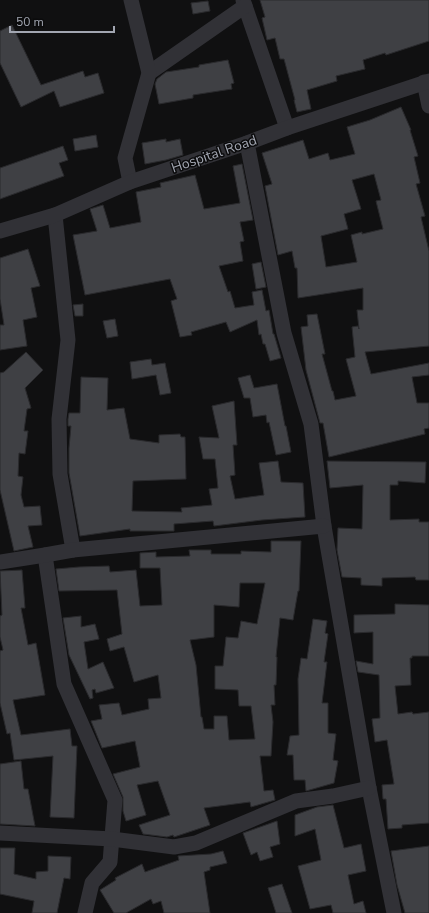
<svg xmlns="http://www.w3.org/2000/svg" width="429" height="913" viewBox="0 0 429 913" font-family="'Nunito Sans',sans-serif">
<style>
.building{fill:#3f4044;stroke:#2a2a2d;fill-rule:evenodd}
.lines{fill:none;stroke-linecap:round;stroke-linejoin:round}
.minor{stroke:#313136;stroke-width:15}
.labels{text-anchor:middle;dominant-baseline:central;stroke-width:3;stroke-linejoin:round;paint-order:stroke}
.street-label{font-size:14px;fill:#a2a6b1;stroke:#0b0b0c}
</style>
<rect width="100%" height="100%" fill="#101011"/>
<g class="building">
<path d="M 260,0 L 429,0 L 429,41 L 386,55 L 385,53 L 363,60 L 365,69 L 336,76 L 337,81 L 307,90 L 311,109 L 297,112 L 294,100 L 295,100 L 284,59 L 280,59 L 275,38 L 267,40 L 262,18 L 265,17 Z"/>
<path d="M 208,1 L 210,11 L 193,14 L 191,3 Z"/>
<path d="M 12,25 L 41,85 L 83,71 L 85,77 L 98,73 L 104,93 L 60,107 L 54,91 L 21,107 L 0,63 L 0,31 Z"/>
<path d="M 228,60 L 234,83 L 231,84 L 232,89 L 193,95 L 193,98 L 159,104 L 155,84 L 157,79 L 166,72 L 199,67 L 199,65 Z"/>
<path d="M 401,107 L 411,130 L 410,130 L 418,156 L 414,157 L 420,183 L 416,184 L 425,216 L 421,217 L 429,251 L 429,346 L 365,352 L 371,374 L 429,363 L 429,375 L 412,377 L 417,403 L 429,403 L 429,428 L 424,429 L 425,434 L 329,457 L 323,423 L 320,423 L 306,370 L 301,327 L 308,326 L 307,315 L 317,314 L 325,354 L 322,354 L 332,391 L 333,391 L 335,400 L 356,396 L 346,359 L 355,357 L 352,327 L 358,326 L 359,329 L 357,310 L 363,310 L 363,288 L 298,298 L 297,268 L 295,268 L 292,251 L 278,255 L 265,186 L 272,184 L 262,153 L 303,140 L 309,159 L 328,153 L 330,160 L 355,154 L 347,127 L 370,120 ZM 374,174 L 381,200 L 376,201 L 383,229 L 362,234 L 362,232 L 351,235 L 357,262 L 326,267 L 321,236 L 348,229 L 344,214 L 361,209 L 352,180 Z"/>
<path d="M 96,135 L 98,147 L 75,151 L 73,139 Z"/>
<path d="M 166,139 L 166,142 L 180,139 L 183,155 L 166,160 L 145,164 L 142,143 Z"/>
<path d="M 63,146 L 68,160 L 59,163 L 64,176 L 0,199 L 0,168 Z"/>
<path d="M 242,164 L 253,220 L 240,222 L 244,241 L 240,242 L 243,261 L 219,266 L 228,292 L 230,291 L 235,308 L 254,305 L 252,292 L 262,290 L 266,311 L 269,310 L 273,334 L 274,334 L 281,358 L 270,361 L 265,344 L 263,344 L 261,334 L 259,335 L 257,320 L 230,332 L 226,322 L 191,332 L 192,335 L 180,337 L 171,301 L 177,299 L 170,279 L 85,295 L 73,235 L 97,231 L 90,209 L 103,205 L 110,228 L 141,222 L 136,192 L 161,187 L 160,183 L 195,175 L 204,209 L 240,203 L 233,166 Z"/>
<path d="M 28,249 L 40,286 L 31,288 L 37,317 L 23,320 L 27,346 L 0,350 L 0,325 L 4,325 L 0,299 L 0,258 Z"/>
<path d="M 261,262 L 266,287 L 256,289 L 252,264 Z"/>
<path d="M 83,304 L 83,316 L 75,316 L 73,305 Z"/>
<path d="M 115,319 L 118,336 L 107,338 L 103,321 Z"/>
<path d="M 26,352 L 43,370 L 25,388 L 31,408 L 27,409 L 24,431 L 28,431 L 25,454 L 19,453 L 18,476 L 23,477 L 21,495 L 24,507 L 40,506 L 42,525 L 28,526 L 33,547 L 14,551 L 0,490 L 0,373 L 4,372 Z"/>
<path d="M 151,359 L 152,365 L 165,363 L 171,393 L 160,395 L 156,375 L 132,379 L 130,362 Z"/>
<path d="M 250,375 L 254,388 L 277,384 L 285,426 L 286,426 L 291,452 L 276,455 L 269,422 L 267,423 L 266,415 L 253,417 L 250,398 L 244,398 L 238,378 Z"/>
<path d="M 81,377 L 108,378 L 107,410 L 124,408 L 130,439 L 159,443 L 159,435 L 180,434 L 181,437 L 185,437 L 186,479 L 133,481 L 132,511 L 182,512 L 181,508 L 212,505 L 209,489 L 218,488 L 215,459 L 203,459 L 199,437 L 219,438 L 212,406 L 234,401 L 237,445 L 233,445 L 235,475 L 230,476 L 235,499 L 264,495 L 259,463 L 278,461 L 281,482 L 303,483 L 305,517 L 262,520 L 214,526 L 213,521 L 174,524 L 174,531 L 130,531 L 130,529 L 80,536 L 69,473 L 69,448 L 71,426 L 68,426 L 68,419 L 69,413 L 80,413 Z"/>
<path d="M 327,461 L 426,462 L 425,483 L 398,481 L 398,485 L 390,485 L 390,520 L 419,519 L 419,522 L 429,522 L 429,580 L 416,580 L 415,577 L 382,578 L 382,586 L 361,585 L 361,578 L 342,577 L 337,550 L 338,528 L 362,529 L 363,485 L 330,488 Z"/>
<path d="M 271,541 L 301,541 L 299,591 L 298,591 L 293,620 L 280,618 L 276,657 L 277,657 L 276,685 L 274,685 L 275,705 L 271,705 L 273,722 L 271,756 L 260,756 L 264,791 L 273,790 L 275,800 L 251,807 L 250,802 L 204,808 L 210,825 L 174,837 L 173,835 L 167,837 L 143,834 L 139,825 L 170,815 L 158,781 L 137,785 L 146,815 L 126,821 L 123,811 L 123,797 L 113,774 L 140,767 L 135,741 L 102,748 L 91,721 L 102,719 L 99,705 L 119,703 L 122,715 L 149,709 L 148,699 L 161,698 L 158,675 L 134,682 L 124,647 L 110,651 L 107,639 L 122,634 L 117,590 L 59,591 L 56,569 L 79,567 L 109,566 L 110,572 L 136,570 L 140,606 L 162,605 L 160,568 L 140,568 L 140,553 L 156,552 L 156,557 L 190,556 L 189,550 L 211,550 L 211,554 L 241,554 L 241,551 L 271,552 ZM 240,583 L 265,583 L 257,624 L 241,621 L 238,638 L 226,637 L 223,666 L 215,666 L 215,689 L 238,690 L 239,706 L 251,706 L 255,739 L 229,740 L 227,716 L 214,716 L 214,729 L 204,729 L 202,717 L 201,717 L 196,665 L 190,640 L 214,637 L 214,605 L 239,607 Z"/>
<path d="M 22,570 L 25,608 L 21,608 L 28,645 L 36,643 L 45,695 L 13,700 L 21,735 L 70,729 L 72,746 L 77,746 L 74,818 L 50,817 L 53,756 L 14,760 L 10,733 L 7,734 L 0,703 L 0,651 L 3,650 L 0,637 L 0,616 L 2,615 L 0,571 Z"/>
<path d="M 395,604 L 429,605 L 429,656 L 412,656 L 412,658 L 410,658 L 411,685 L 395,686 L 398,714 L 412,712 L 413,714 L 429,712 L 429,823 L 402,825 L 402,828 L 388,829 L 386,799 L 383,799 L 382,785 L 394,784 L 387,740 L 375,742 L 372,719 L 380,718 L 379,675 L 358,672 L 356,661 L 373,664 L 373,632 L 354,633 L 354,615 L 395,614 Z"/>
<path d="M 81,616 L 81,627 L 95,624 L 99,639 L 84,642 L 88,669 L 103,662 L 114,688 L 96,693 L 95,689 L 92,690 L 93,698 L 90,699 L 69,655 L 63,618 Z"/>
<path d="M 313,619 L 327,621 L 325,633 L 328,634 L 324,662 L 327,662 L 322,703 L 328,703 L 328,733 L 336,734 L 333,760 L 338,761 L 334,783 L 306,791 L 305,780 L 294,780 L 293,755 L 287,755 L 290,736 L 299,735 L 298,679 L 301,658 L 307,659 Z"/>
<path d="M 21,761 L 24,789 L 28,789 L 35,826 L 0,824 L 0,764 Z"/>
<path d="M 333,805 L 344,848 L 361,844 L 366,871 L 348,875 L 354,904 L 363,901 L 366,913 L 333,913 L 331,905 L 310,909 L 298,866 L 321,860 L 315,829 L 295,836 L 295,815 L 317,807 Z"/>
<path d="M 277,821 L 280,844 L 270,847 L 273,857 L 260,861 L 257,852 L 251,855 L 243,833 Z"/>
<path d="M 429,846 L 429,913 L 405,913 L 397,885 L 391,851 Z"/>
<path d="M 0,848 L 15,848 L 14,874 L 36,879 L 36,872 L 48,871 L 48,856 L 71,857 L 70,879 L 64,878 L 57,913 L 32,913 L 34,901 L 0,894 Z"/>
<path d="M 223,851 L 227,863 L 210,867 L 210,870 L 204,872 L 210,913 L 164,913 L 161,901 L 153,904 L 151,899 L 126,913 L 114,913 L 100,890 L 116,880 L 115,878 L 142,864 L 145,872 L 179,860 L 178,856 L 211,854 Z"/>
<path d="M 282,884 L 292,913 L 276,913 L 268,888 Z"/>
</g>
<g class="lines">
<g class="minor">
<path d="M 243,0 L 287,128"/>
<path d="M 149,73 L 245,6"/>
<path d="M 424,82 L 429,106"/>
<path d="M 247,143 L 284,333 L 311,424 L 324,526 L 369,788 L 394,913"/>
<path d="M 130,182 L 125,158 L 149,73 L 131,0"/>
<path d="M 55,215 L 68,340 L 59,419 L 60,474 L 73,550"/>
<path d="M 0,231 L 55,215 L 130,182 L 247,143 L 287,128 L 429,81"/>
<path d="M 45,555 L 64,684 L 115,800 L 110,862 L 92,883 L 85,913"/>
<path d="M 0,562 L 45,555 L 73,550 L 324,526"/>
<path d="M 0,833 L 112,839 L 174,847 L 196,843 L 296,801 L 333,796 L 369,788"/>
</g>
</g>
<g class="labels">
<g class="street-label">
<text transform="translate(214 154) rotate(-19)">Hospital Road</text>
</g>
</g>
<path d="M10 26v6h104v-6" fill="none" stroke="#a2a6b1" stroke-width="2"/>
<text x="16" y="26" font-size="12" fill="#a2a6b1" stroke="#0b0b0c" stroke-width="3" paint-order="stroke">50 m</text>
</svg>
